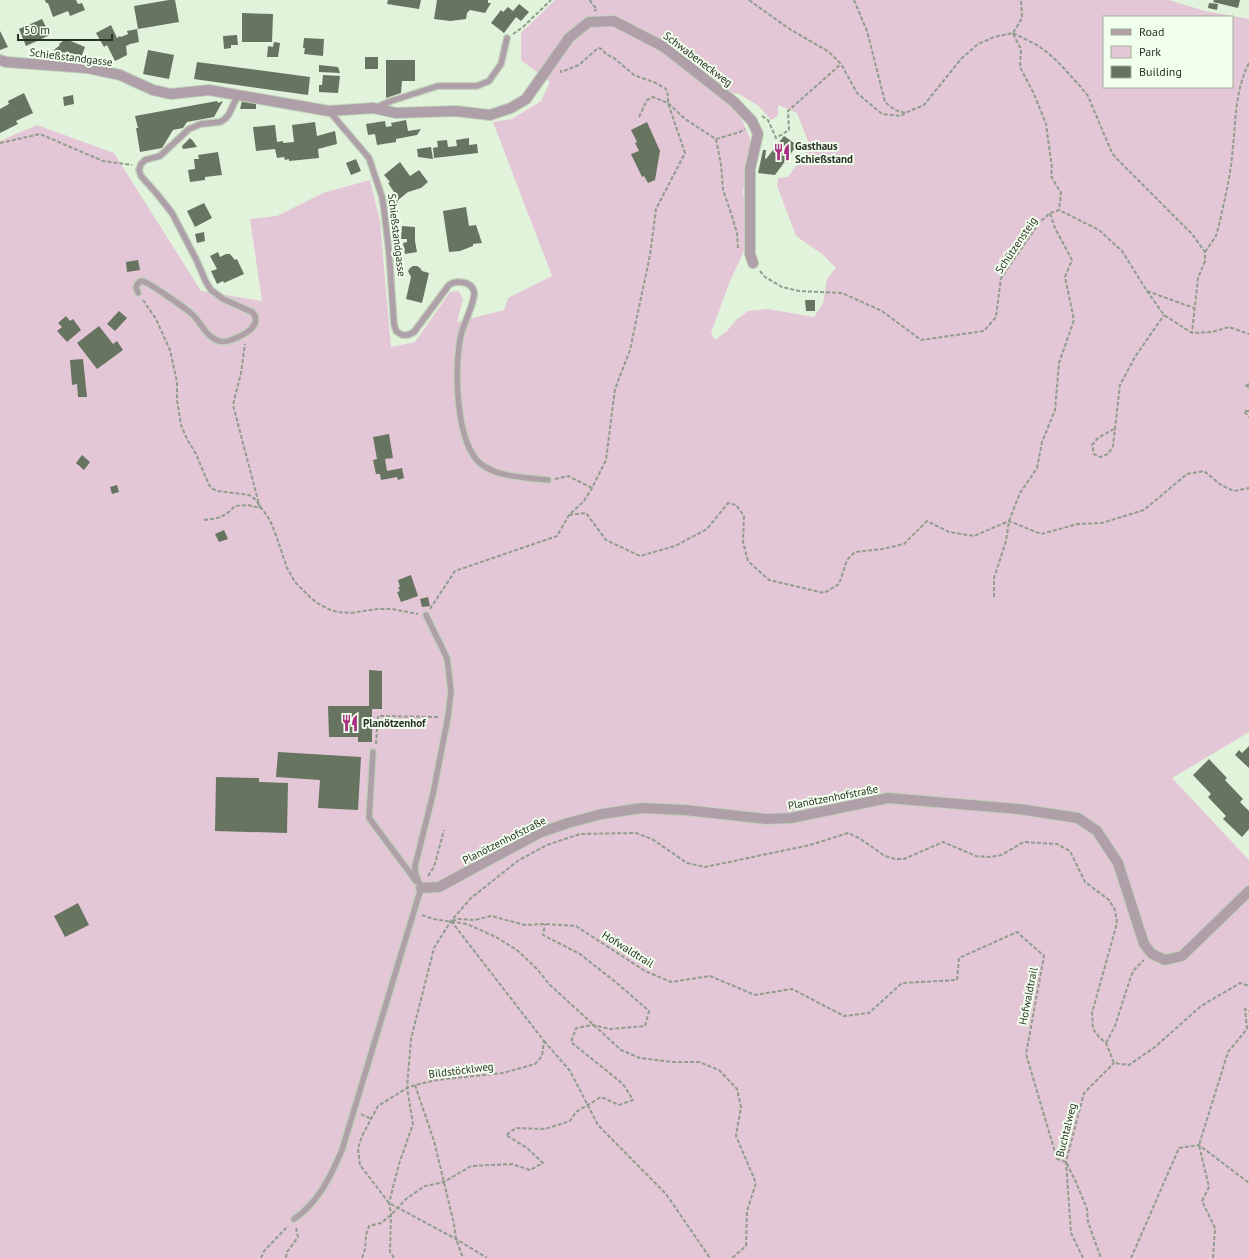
<svg xmlns="http://www.w3.org/2000/svg" width="1249" height="1258" viewBox="0 0 1249 1258" font-family="'PT Sans',sans-serif">
<style>
.green{fill:#e3c7d6;fill-rule:evenodd}
.building{fill:#667460}
.lines{fill:none;stroke-linecap:round;stroke-linejoin:round}
.lane-casing{stroke:#c1d0bb;stroke-width:8}
.street-casing{stroke:#c1d0bb;stroke-width:12}
.path{stroke:#919d8c;stroke-width:2;stroke-dasharray:4 2;stroke-linecap:butt}
.lane{stroke:#af9fa8;stroke-width:5.5}
.street{stroke:#af9fa8;stroke-width:10}
.labels{text-anchor:middle;dominant-baseline:central;stroke-width:4;stroke-linejoin:round;paint-order:stroke}
.street-label{font-size:11px;fill:#2b3128;stroke:#f2ffec}
.poi-label{font-size:11px;font-weight:bold;fill:#2b3128;stroke:#f2ffec;text-anchor:start}
</style>
<rect width="100%" height="100%" fill="#e2f3db"/>
<path class="green" d="M 555,0 L 1169,0 L 1205,11 L 1249,19 L 1249,732 L 1172,778 L 1249,860 L 1249,1258 L 0,1258 L 0,141 L 37,125 L 114,153 L 201,291 L 262,301 L 250,219 L 277,216 L 323,193 L 370,180 L 380,221 L 391,347 L 415,342 L 450,292 L 459,291 L 463,300 L 457,322 L 504,310 L 508,298 L 552,276 L 493,122 L 512,119 L 541,101 L 550,82 L 521,60 L 521,33 ZM 1104,17 L 1232,17 L 1232,87 L 1104,87 ZM 737,93 L 759,106 L 771,120 L 778,116 L 778,105 L 797,113 L 810,146 L 788,177 L 778,178 L 777,186 L 796,236 L 822,254 L 836,268 L 827,279 L 823,303 L 814,317 L 768,309 L 748,311 L 736,320 L 727,331 L 715,340 L 711,333 L 730,281 L 745,249 L 747,231 L 746,217 L 743,192 L 747,162 L 752,143 L 740,115 L 722,99 Z"/>
<g class="building">
<path d="M 45,0 L 76,0 L 78,4 L 82,3 L 85,10 L 70,16 L 68,11 L 53,17 L 48,3 L 46,3 Z"/>
<path d="M 169,0 L 175,0 L 179,22 L 138,29 L 134,6 Z"/>
<path d="M 388,0 L 421,0 L 419,9 L 387,4 Z"/>
<path d="M 437,0 L 488,0 L 488,3 L 491,3 L 485,13 L 470,10 L 467,13 L 466,19 L 450,21 L 434,19 Z"/>
<path d="M 1214,0 L 1240,0 L 1238,8 L 1213,2 Z"/>
<path d="M 1209,3 L 1218,4 L 1217,10 L 1208,8 Z"/>
<path d="M 519,4 L 529,12 L 521,21 L 516,17 L 504,33 L 491,23 L 501,10 L 503,12 L 508,7 L 513,11 Z"/>
<path d="M 242,13 L 273,14 L 272,42 L 242,42 Z"/>
<path d="M 42,19 L 50,35 L 26,46 L 19,29 Z"/>
<path d="M 111,25 L 117,38 L 120,36 L 121,37 L 128,34 L 127,31 L 137,29 L 139,42 L 130,44 L 126,46 L 127,55 L 115,61 L 107,45 L 104,47 L 96,33 Z"/>
<path d="M 0,31 L 8,47 L 0,50 Z"/>
<path d="M 237,35 L 238,45 L 231,45 L 231,48 L 224,49 L 223,36 Z"/>
<path d="M 304,38 L 324,39 L 323,56 L 304,54 L 305,48 L 303,48 Z"/>
<path d="M 66,39 L 85,47 L 81,58 L 59,57 L 54,50 L 60,45 L 59,44 Z"/>
<path d="M 274,42 L 280,43 L 278,57 L 267,57 L 268,46 L 273,47 Z"/>
<path d="M 148,50 L 174,55 L 169,79 L 143,74 Z"/>
<rect x="365" y="57" width="13" height="12"/>
<path d="M 386,60 L 415,60 L 415,81 L 402,81 L 401,93 L 386,98 Z"/>
<path d="M 197,62 L 310,77 L 308,95 L 194,79 Z"/>
<path d="M 319,65 L 338,67 L 340,73 L 319,72 Z"/>
<path d="M 323,75 L 340,76 L 338,93 L 319,92 L 319,85 L 322,85 Z"/>
<path d="M 24,93 L 33,113 L 16,121 L 18,124 L 0,133 L 0,109 L 9,104 L 8,101 Z"/>
<path d="M 73,95 L 74,104 L 64,106 L 63,97 Z"/>
<path d="M 217,101 L 218,103 L 223,101 L 214,117 L 187,122 L 183,128 L 173,130 L 162,148 L 140,152 L 136,128 L 138,128 L 135,116 Z"/>
<path d="M 242,101 L 256,101 L 256,109 L 240,109 Z"/>
<path d="M 406,120 L 408,131 L 421,129 L 417,135 L 396,139 L 396,142 L 377,145 L 375,134 L 368,135 L 366,124 L 385,121 L 386,127 L 392,126 L 391,123 Z"/>
<path d="M 315,122 L 317,136 L 335,131 L 337,144 L 318,149 L 319,158 L 289,161 L 289,159 L 285,160 L 284,157 L 277,158 L 275,149 L 256,151 L 253,127 L 275,125 L 277,142 L 283,141 L 283,143 L 294,142 L 292,125 Z"/>
<path d="M 647,122 L 660,151 L 655,180 L 648,183 L 644,176 L 642,177 L 631,154 L 639,151 L 635,143 L 637,142 L 631,130 Z"/>
<path d="M 784,136 L 797,145 L 775,175 L 758,173 L 763,150 L 766,150 L 765,158 L 766,159 Z"/>
<path d="M 190,138 L 193,141 L 197,147 L 183,149 L 182,146 Z"/>
<path d="M 469,138 L 469,145 L 477,144 L 478,153 L 434,158 L 433,148 L 438,147 L 437,141 L 447,140 L 448,147 L 457,146 L 456,140 Z"/>
<path d="M 431,147 L 433,159 L 418,157 L 417,149 Z"/>
<path d="M 218,152 L 222,175 L 205,177 L 205,180 L 190,182 L 188,170 L 195,169 L 194,159 L 199,159 L 198,155 Z"/>
<path d="M 356,159 L 361,171 L 351,175 L 346,163 Z"/>
<path d="M 400,162 L 410,176 L 419,170 L 428,182 L 421,188 L 408,192 L 397,201 L 399,205 L 389,208 L 387,199 L 394,197 L 392,193 L 394,192 L 388,183 L 390,182 L 384,175 Z"/>
<path d="M 204,203 L 212,218 L 195,227 L 187,211 Z"/>
<path d="M 466,207 L 469,226 L 476,225 L 482,243 L 473,244 L 473,246 L 460,251 L 449,252 L 443,211 Z"/>
<path d="M 402,226 L 415,227 L 415,241 L 417,252 L 405,254 L 403,243 L 407,242 L 407,239 L 401,239 Z"/>
<path d="M 204,232 L 205,241 L 197,243 L 195,234 Z"/>
<path d="M 218,252 L 220,257 L 226,254 L 230,254 L 235,260 L 237,259 L 244,274 L 224,283 L 223,281 L 217,284 L 211,271 L 217,269 L 210,256 Z"/>
<path d="M 138,260 L 140,270 L 127,272 L 126,262 Z"/>
<path d="M 413,266 L 417,266 L 420,268 L 422,271 L 429,273 L 422,303 L 406,299 L 411,277 L 408,271 L 410,268 Z"/>
<path d="M 805,300 L 815,300 L 815,311 L 806,311 Z"/>
<path d="M 119,311 L 127,318 L 115,331 L 107,324 Z"/>
<path d="M 66,316 L 70,321 L 73,319 L 81,330 L 67,342 L 57,331 L 62,327 L 58,323 Z"/>
<path d="M 99,326 L 113,344 L 117,341 L 123,350 L 97,369 L 77,343 Z"/>
<path d="M 83,359 L 87,397 L 78,397 L 77,384 L 72,385 L 70,360 Z"/>
<path d="M 389,434 L 393,458 L 385,459 L 387,471 L 402,468 L 404,478 L 398,480 L 397,477 L 381,480 L 380,474 L 376,474 L 373,460 L 377,459 L 373,437 Z"/>
<path d="M 82,455 L 90,462 L 84,470 L 76,463 Z"/>
<path d="M 117,485 L 119,492 L 112,494 L 110,487 Z"/>
<path d="M 224,530 L 228,539 L 219,542 L 215,534 Z"/>
<path d="M 411,575 L 418,596 L 401,602 L 397,592 L 400,591 L 398,587 L 400,587 L 398,580 Z"/>
<path d="M 428,597 L 430,606 L 422,607 L 420,599 Z"/>
<path d="M 369,670 L 382,671 L 382,709 L 372,709 L 372,742 L 358,742 L 358,737 L 329,737 L 328,706 L 369,706 Z"/>
<path d="M 1249,746 L 1249,768 L 1235,755 L 1239,750 L 1242,753 Z"/>
<path d="M 278,752 L 361,757 L 358,810 L 318,808 L 320,780 L 276,777 Z"/>
<path d="M 1209,759 L 1227,778 L 1225,780 L 1243,799 L 1240,802 L 1249,811 L 1249,829 L 1242,837 L 1223,819 L 1226,816 L 1208,797 L 1211,794 L 1193,775 Z"/>
<path d="M 216,777 L 259,778 L 259,782 L 288,783 L 287,833 L 215,831 Z"/>
<path d="M 78,903 L 89,925 L 65,937 L 54,916 Z"/>
</g>
<g class="lines">
<g class="lane-casing">
<g id="lane">
<path d="M 375,108 L 391,101 L 438,86 L 477,86 L 489,81 L 501,64 L 507,38"/>
<path d="M 329,111 L 369,158 L 382,197 L 384,209 L 389,252 L 394,324 L 396,331 L 402,335 L 408,335 L 414,332 L 449,285 C 456,280 472,281 474,292 C 476,300 463,325 461,335 C 454,366 455,443 481,464 C 499,478 526,477 548,480"/>
<path d="M 138,293 L 136,287 C 137,284 138,282 142,281 C 147,281 188,310 193,315 C 201,323 206,337 219,341 C 226,344 244,335 250,330 C 256,325 258,317 252,312 L 223,299 L 211,290 L 206,282 L 196,259 L 172,213 L 157,194 L 141,176 L 139,170 L 141,164 L 145,160 L 160,156 L 189,129 L 201,124 L 220,122 L 225,119 L 229,114 L 238,95"/>
<path d="M 373,752 L 369,818 L 416,881"/>
<path d="M 294,1219 C 318,1203 331,1176 342,1150 L 421,888 L 415,872 L 415,866 L 433,794 L 448,717 L 451,691 L 447,658 L 426,615"/>
</g>
</g>
<g class="street-casing">
<g id="street">
<path d="M 0,60 L 6,62 L 87,68 L 120,75 L 153,90 L 171,94 L 209,90 L 329,111 L 373,108 L 396,113 L 455,111 L 490,115 L 511,108 L 526,99 L 569,38 L 580,29 L 589,22 L 614,21 L 664,47 L 734,102 L 752,121 L 758,134 L 750,169 L 750,254 L 753,263"/>
<path d="M 421,888 L 439,887 L 539,833 L 568,823 L 602,814 L 642,808 L 685,810 L 766,819 L 791,818 L 888,798 L 1019,809 L 1078,818 L 1097,831 L 1118,863 L 1144,944 L 1152,954 L 1165,960 L 1182,956 L 1249,891"/>
</g>
</g>
<g class="path">
<path d="M 590,0 L 592,4 L 597,9 L 594,11"/>
<path d="M 749,0 L 788,28 L 829,52 L 841,64 L 857,93 L 882,114 L 901,116 L 905,113 L 924,105 L 961,59 L 978,44 L 994,37 L 1013,33 L 1022,18 L 1021,0"/>
<path d="M 854,0 L 867,31 L 885,102 L 895,110 L 905,113"/>
<path d="M 1013,33 L 1037,45 L 1048,53 L 1058,62 L 1080,86 L 1088,96 L 1112,153 L 1117,159 L 1192,234 L 1205,252 L 1205,261 L 1198,278 L 1192,333"/>
<path d="M 513,34 L 523,27 L 551,0"/>
<path d="M 1013,34 L 1021,49 L 1020,67 L 1034,94 L 1046,124 L 1052,168 L 1051,176 L 1061,193 L 1059,210"/>
<path d="M 762,116 L 768,120 L 776,138 L 789,130 L 788,111 L 841,64"/>
<path d="M 639,117 L 647,100 L 653,97 L 668,103 L 685,119 L 716,139 L 721,164 L 723,190 L 732,216 L 737,233 L 738,248"/>
<path d="M 716,139 L 740,132 L 745,129"/>
<path d="M 0,143 L 40,134 L 103,161 L 132,165"/>
<path d="M 1205,252 L 1216,236 L 1219,225 C 1224,202 1230,179 1232,156 C 1236,124 1234,92 1249,63"/>
<path d="M 760,271 L 765,277 L 782,287 L 799,291 L 842,293 L 882,311 L 921,340 L 984,331 L 996,317 L 1001,278 L 1039,223 L 1050,213 L 1059,210 L 1099,230 L 1122,251 L 1147,291 L 1164,315 L 1192,333 L 1212,332 L 1229,327 L 1249,334"/>
<path d="M 1147,291 L 1194,308"/>
<path d="M 143,300 L 156,319 L 170,350 L 177,382 L 177,400 L 181,425 L 187,439 L 196,454 L 209,485 L 213,489 L 218,491 L 249,495 L 255,499 L 270,520 L 277,538 L 287,568 L 295,582 L 312,599 L 319,604 L 328,609 L 337,612 L 351,613 L 377,609 L 392,609 L 418,614"/>
<path d="M 1249,384 L 1245,386 L 1249,387"/>
<path d="M 1249,411 L 1244,411 L 1249,417"/>
<path d="M 1114,429 L 1098,438 L 1092,445 L 1094,454 L 1100,457 L 1108,454 L 1113,446 L 1120,385 L 1135,357 L 1164,315"/>
<path d="M 555,479 L 568,476 L 592,488"/>
<path d="M 569,515 L 586,513 L 606,540 L 640,556 L 675,546 L 707,529 L 728,503 L 736,505 L 744,516 L 743,542 L 748,561 L 769,580 L 824,593 L 839,584 L 847,560 L 855,552 L 883,549 L 904,544 L 927,521 L 949,532 L 974,536 L 1009,521 L 1041,534 L 1078,524 L 1102,523 L 1144,510 L 1187,474 L 1204,471 L 1221,485 L 1234,491 L 1249,488"/>
<path d="M 204,520 C 220,518 223,518 235,506 L 248,505 L 260,508 L 233,405 L 241,373 L 245,344"/>
<path d="M 994,597 L 994,578 L 1006,541 L 1009,521 L 1020,493 L 1037,468 L 1042,442 L 1055,410 L 1059,363 L 1074,320 L 1065,277 L 1072,260 L 1055,228 L 1050,213"/>
<path d="M 430,609 L 455,571 L 557,536 L 569,515 L 584,501 L 592,488 L 606,460 L 615,389 L 630,350 L 650,255 L 656,209 L 685,153 L 668,103 L 668,96 L 666,89 L 656,83 L 634,75 L 614,58 L 606,54 L 602,49 L 598,48 L 579,65 L 561,72 L 561,70"/>
<path d="M 376,744 L 378,716 L 439,717"/>
<path d="M 428,876 L 434,867 L 444,830"/>
<path d="M 422,915 L 433,919 L 467,924 L 496,937 L 517,950 L 537,969 L 550,985 L 621,1050 L 640,1058 L 673,1062 L 699,1062 L 719,1070 L 737,1089 L 741,1107 L 736,1136 L 756,1183 L 747,1211 L 746,1246 L 732,1258"/>
<path d="M 451,921 L 544,1041 L 542,1056 L 535,1064 L 503,1073 L 437,1080 L 415,1085 L 407,1088 L 378,1106 L 362,1136 L 358,1149 L 360,1165 L 389,1203 L 456,1239 L 487,1258"/>
<path d="M 452,921 L 458,919 L 475,920 L 491,916 L 525,925 L 545,924 L 576,926 L 645,971 L 671,982 L 710,976 L 755,995 L 792,989 L 844,1016 L 869,1013 L 902,983 L 957,980 L 959,958 L 1017,932 L 1044,956 L 1026,1054 L 1057,1159 L 1066,1162 L 1075,1180 L 1087,1209 L 1088,1222 L 1101,1258"/>
<path d="M 544,1041 L 570,1071 L 598,1125 L 666,1194 L 710,1258"/>
<path d="M 1106,1043 L 1115,1026 L 1131,976 L 1134,970 L 1144,960"/>
<path d="M 415,1085 L 434,1141 L 454,1224 L 456,1239 L 463,1258"/>
<path d="M 361,1114 L 371,1119"/>
<path d="M 261,1258 L 264,1251 L 288,1226"/>
<path d="M 286,1258 L 287,1252 L 298,1237 L 296,1228"/>
<path d="M 362,1258 L 365,1249 L 366,1235 L 369,1226 L 381,1223 L 391,1215 L 406,1199 L 425,1186 L 444,1182 L 471,1166 L 512,1164 L 530,1170 L 543,1163 L 527,1148 L 506,1135 L 516,1128 L 545,1129 L 570,1121 L 576,1112 L 601,1097 L 619,1105 L 633,1100 L 623,1084 L 571,1042 L 576,1028 L 593,1025 L 610,1029 L 645,1026 L 649,1011 L 618,984 L 580,954 L 543,935 L 545,924"/>
<path d="M 394,1258 L 390,1252 L 391,1214 L 389,1203 L 399,1164 L 413,1124 L 407,1088 L 411,1039 L 434,948 L 451,921 L 471,898 L 519,860 L 547,845 L 580,834 L 636,833 L 652,839 L 687,863 L 705,867 L 810,845 L 848,833 L 859,838 L 885,856 L 895,859 L 904,859 L 943,842 L 976,856 L 989,857 L 1001,855 L 1024,842 L 1057,844 L 1070,851 L 1085,882 L 1109,900 L 1115,910 L 1117,923 L 1092,1013 L 1093,1029 L 1099,1037 L 1106,1043 L 1114,1063 L 1129,1065 L 1155,1047 L 1201,1006 L 1240,983 L 1249,986"/>
<path d="M 1083,1258 L 1071,1233 L 1066,1162 L 1084,1093 L 1114,1063"/>
<path d="M 1131,1258 L 1179,1148 L 1199,1145 L 1249,1183"/>
<path d="M 1213,1258 L 1215,1228 L 1202,1201 L 1209,1187 L 1199,1145 L 1228,1052 L 1247,1029 L 1245,1009 L 1249,1011"/>
</g>
<use href="#lane" class="lane"/>
<use href="#street" class="street"/>
</g>
<defs>
<g id="restaurant-bare" transform="scale(1.38)"><path d="M-5-6h1v4h1v-4h1v4h1v-4h1v5L-1.5 .5V6h-2V.5L-5-1ZM5-6V6H3V1.5H1.5Q1.5-4 5-6Z" fill="#a92d80" stroke="#f2ffec" stroke-width="2.5" paint-order="stroke"/></g>
</defs>
<g fill-rule="evenodd">
<use href="#restaurant-bare" x="782" y="152"/>
<use href="#restaurant-bare" x="350" y="723"/>
</g>
<g class="labels">
<g class="street-label">
<text transform="translate(71 57) rotate(7)">Schießstandgasse</text>
<text transform="translate(698 59) rotate(37)">Schwabeneckweg</text>
<text transform="translate(397 235) rotate(83)">Schießstandgasse</text>
<text transform="translate(1016 245) rotate(-56)">Schützensteig</text>
<text transform="translate(833 797) rotate(-11)">Planötzenhofstraße</text>
<text transform="translate(504 840) rotate(-27)">Planötzenhofstraße</text>
<text transform="translate(628 949) rotate(32)">Hofwaldtrail</text>
<text transform="translate(1028 996) rotate(-79)">Hofwaldtrail</text>
<text transform="translate(461 1070) rotate(-7)">Bildstöcklweg</text>
<text transform="translate(1066 1130) rotate(-76)">Buchtalweg</text>
</g>
<g class="poi-label">
<text x="795" y="146">Gasthaus<tspan x="795" dy="13">Schießstand</tspan></text>
<text x="363" y="723">Planötzenhof</text>
</g>
</g>
<rect x="1103" y="16" width="130" height="72" fill="#f2ffec" stroke="#a2ad9e"/>
<rect x="1111" y="29" width="20" height="6" fill="#af9fa8" stroke="#a2ad9e"/>
<text x="1139" y="36" font-size="12" fill="#2b3128">Road</text>
<rect x="1111" y="46" width="20" height="12" fill="#e3c7d6" stroke="#a2ad9e"/>
<text x="1139" y="56" font-size="12" fill="#2b3128">Park</text>
<rect x="1111" y="66" width="20" height="12" fill="#667460" stroke="#a2ad9e"/>
<text x="1139" y="76" font-size="12" fill="#2b3128">Building</text>
<path d="M18 34v6h94v-6" fill="none" stroke="#2b3128" stroke-width="2"/>
<text x="24" y="34" font-size="12" fill="#2b3128" stroke="#f2ffec" stroke-width="3" paint-order="stroke">50 m</text>
</svg>
